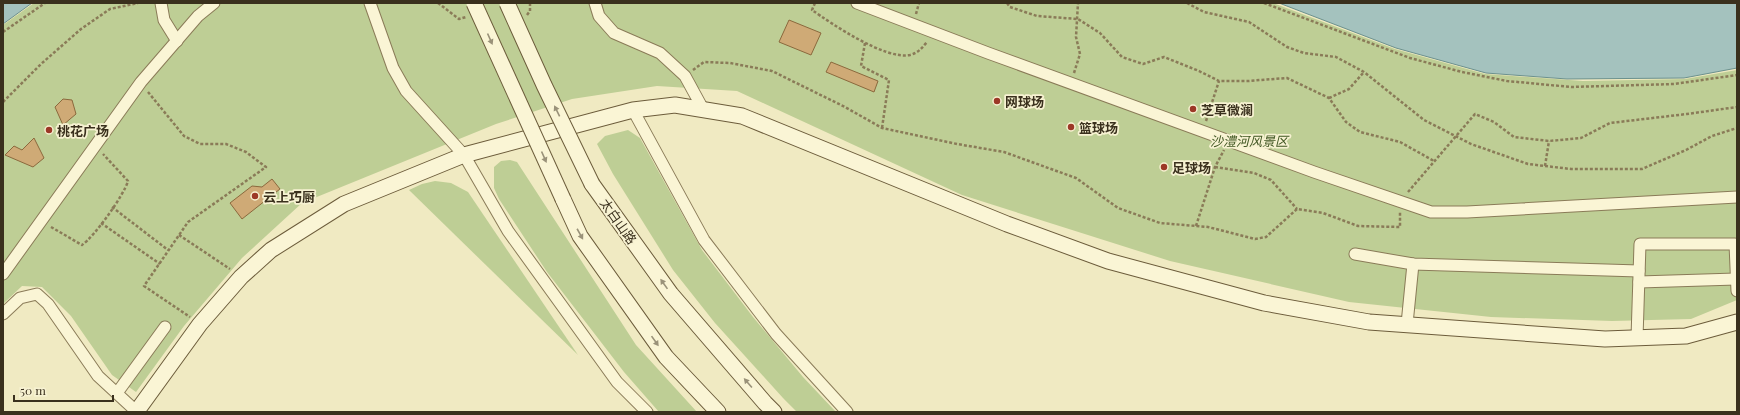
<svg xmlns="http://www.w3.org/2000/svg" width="1740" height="415" viewBox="0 0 1740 415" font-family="'Playfair Display','Noto Sans SC',serif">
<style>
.green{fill:#bece95}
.water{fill:#a4c2be;stroke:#6b918e}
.building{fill:#cfaa76;stroke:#8b693d}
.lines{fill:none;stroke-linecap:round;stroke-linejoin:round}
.street-casing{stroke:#8a7b58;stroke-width:13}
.secondary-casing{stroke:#6c5c3b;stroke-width:17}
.path{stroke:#8a7b58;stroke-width:2.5;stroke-dasharray:3 2;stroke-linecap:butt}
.street{stroke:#faf5d5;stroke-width:11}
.secondary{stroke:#faf5d5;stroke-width:15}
.secondary-bridge-casing{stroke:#6c5c3b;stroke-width:17;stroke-linecap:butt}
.secondary-bridge{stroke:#faf5d5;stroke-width:15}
.oneway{fill:#9a9279}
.poi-dot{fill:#9c3826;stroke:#f7f2d2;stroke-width:1.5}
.labels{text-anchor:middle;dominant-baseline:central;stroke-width:3.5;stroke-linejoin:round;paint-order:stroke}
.poi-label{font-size:13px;font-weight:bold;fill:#3a301d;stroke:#f7f2d2;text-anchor:start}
.park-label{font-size:13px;font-style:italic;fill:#415723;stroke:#f7f2d2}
.street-label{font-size:13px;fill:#3a301d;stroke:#f7f2d2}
</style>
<rect width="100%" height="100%" fill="#f0eac2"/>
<g class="green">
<path d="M 34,3 L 1273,3 L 1395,49 L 1485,74 L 1583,81 L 1685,79 L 1737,70 L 1737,300 L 1691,319 L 1612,321 L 1491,317 L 1349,302 L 1170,261 L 962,195 L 737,91 L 657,86 L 572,99 L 496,124 L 302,203 L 242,258 L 184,326 L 136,392 L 112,375 L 71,316 L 42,287 L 22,286 L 3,304 L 3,25 Z"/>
<path d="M 628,130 L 640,138 L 702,250 L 753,317 L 803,377 L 836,412 L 797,412 L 783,398 L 715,323 L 673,270 L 613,174 L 597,144 L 605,136 Z"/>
<path d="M 510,160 L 517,162 L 636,345 L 697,412 L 659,412 L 624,372 L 547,272 L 499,199 L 494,188 L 494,167 L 501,161 Z"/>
<path d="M 435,181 L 451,183 L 468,192 L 578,355 L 409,190 L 422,184 Z"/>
</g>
<g class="water">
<path d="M 3,3 L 32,3 L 3,24 Z"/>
<path d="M 1279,3 L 1737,3 L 1737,68 L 1684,78 L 1567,79 L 1486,73 L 1396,48 Z"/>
</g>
<g class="building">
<path d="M 789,20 L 821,33 L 811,55 L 779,42 Z"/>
<path d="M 831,62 L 878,81 L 874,92 L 826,72 Z"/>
<path d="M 63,99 L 72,100 L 76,114 L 63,125 L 55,107 Z"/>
<path d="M 34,138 L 44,158 L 33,167 L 5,155 L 14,146 L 22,150 Z"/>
<path d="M 272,179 L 280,189 L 242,219 L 230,203 L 252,186 L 262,187 Z"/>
</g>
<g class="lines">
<g class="street-casing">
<g id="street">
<path d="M 161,3 L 164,20 L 177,41"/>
<path d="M 370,3 L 393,68 L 406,91 L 464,155 L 508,231 L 617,382 L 647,412"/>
<path d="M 595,3 L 599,16 L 614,33 L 660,53 L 685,76 L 703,109"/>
<path d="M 857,3 L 988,53 L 1314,172 L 1431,212 L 1467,212 L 1737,197"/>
<path d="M 633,110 L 704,240 L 776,334 L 847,412"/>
<path d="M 1355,254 L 1413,264 L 1639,271"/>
<path d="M 3,274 L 141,82 L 198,16 L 214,3"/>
<path d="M 1639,282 L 1736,279"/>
<path d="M 3,314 L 20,298 L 37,294 L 48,304 L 98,376 L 137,412"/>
<path d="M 1407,324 L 1413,264"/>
<path d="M 1637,338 L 1640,244 L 1735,244 L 1737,291"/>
<path d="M 117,393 L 165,327"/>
</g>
</g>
<g class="secondary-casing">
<g id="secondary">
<path d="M 592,184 L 671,294 L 765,403 L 774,412"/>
<path d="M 563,199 L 580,236 L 666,357 L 718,412"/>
<path d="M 137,411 L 200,324 L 241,277 L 271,250 L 344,204 L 464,155 L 633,110 L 675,105 L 742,116 L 1007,224 L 1108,261 L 1264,303 L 1369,322 L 1605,339 L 1686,336 L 1737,322"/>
</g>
</g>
<g class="path">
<path d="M 438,3 L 459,19 L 466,17"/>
<path d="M 815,3 L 812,10 C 832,24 885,60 910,55 C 918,53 922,48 927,42"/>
<path d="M 1007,3 L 1010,7 L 1037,16 L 1078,19 L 1100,33 L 1122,57 L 1143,64 L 1164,57 L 1199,71 L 1219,81 L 1248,81 L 1287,78 L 1329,98 L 1346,122 L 1360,132 L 1400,142 L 1434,161"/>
<path d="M 1187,3 L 1204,12 L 1249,22 L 1287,47 L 1304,53 L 1336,57 L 1364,72 L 1424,120 L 1471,144 L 1528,164 L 1571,169 L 1642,169 L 1686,150 L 1712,136 L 1737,128"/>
<path d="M 1264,3 L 1410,58 L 1462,72 L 1507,81 L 1571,87 L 1674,84 L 1737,75"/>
<path d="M 916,14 L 919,3"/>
<path d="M 527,15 L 530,11 L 530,3"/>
<path d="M 3,32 L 45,3"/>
<path d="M 865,43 L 861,66 L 889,80 L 882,128"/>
<path d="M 693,70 L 704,62 L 730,63 L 772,71 L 845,107 L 882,128 L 957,144 L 1004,152 L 1076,178 L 1118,208 L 1160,223 L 1208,227 L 1255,239 L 1266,237 L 1297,209 L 1323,213 L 1358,226 L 1400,227 L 1400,212"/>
<path d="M 1074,73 L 1080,54 L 1076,37 L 1078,3"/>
<path d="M 148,92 L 184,136 L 200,144 L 226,144 L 246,152 L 266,167 L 188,222 L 144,286 L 190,317"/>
<path d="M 1329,98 L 1349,89 L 1364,72"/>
<path d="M 3,102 L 41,64 L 81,29 L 110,9 L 138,3"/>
<path d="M 1206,121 L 1219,81"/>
<path d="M 1545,166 L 1549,141"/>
<path d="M 1215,167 L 1254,173 L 1271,180 L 1297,209"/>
<path d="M 1408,192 L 1475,114 L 1494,122 L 1514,137 L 1549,141 L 1581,138 L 1610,123 L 1687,114 L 1737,107"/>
<path d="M 112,207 L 168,250"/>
<path d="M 101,223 L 160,264"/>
<path d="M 1196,226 L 1215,167 L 1224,150"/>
<path d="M 51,227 L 82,245 C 95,236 124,195 128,181 L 103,154"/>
<path d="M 179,235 L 230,269"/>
</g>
<use href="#street" class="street"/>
<use href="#secondary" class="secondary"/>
<g class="secondary-bridge-casing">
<g id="secondary-bridge">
<path d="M 474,3 L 563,199"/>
<path d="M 507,3 L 544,85 L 592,184"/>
</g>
</g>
<use href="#secondary-bridge" class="secondary-bridge"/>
</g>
<defs><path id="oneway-solid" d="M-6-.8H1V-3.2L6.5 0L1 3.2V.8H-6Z"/></defs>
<g class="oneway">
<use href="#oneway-solid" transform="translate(490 39) rotate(66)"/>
<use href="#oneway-solid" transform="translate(557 111) rotate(-116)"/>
<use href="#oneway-solid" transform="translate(544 157) rotate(66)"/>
<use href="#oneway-solid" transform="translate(580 234) rotate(61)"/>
<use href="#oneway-solid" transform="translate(664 284) rotate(-125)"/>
<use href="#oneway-solid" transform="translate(655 341) rotate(55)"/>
<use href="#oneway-solid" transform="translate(748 383) rotate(-131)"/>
</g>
<g class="poi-dot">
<circle cx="997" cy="101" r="4"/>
<circle cx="1193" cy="109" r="4"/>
<circle cx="1071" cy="127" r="4"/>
<circle cx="49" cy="130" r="4"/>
<circle cx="1164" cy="167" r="4"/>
<circle cx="255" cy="196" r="4"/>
</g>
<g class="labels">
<g class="poi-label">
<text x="1005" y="101">网球场</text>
<text x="1201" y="109">芝草微澜</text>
<text x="1079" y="127">篮球场</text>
<text x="57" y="130">桃花广场</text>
<text x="1172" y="167">足球场</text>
<text x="263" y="196">云上巧厨</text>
</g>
<g class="park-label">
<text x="1249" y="140">沙澧河风景区</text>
</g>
<g class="street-label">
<text transform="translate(619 221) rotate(55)">太白山路</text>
</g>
</g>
<rect width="1740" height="415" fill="none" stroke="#3a301d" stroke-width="8"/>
<path d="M14 395v6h99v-6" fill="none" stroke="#3a301d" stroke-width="2"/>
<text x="20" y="395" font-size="12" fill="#3a301d" stroke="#f7f2d2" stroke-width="3" paint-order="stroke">50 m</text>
</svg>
